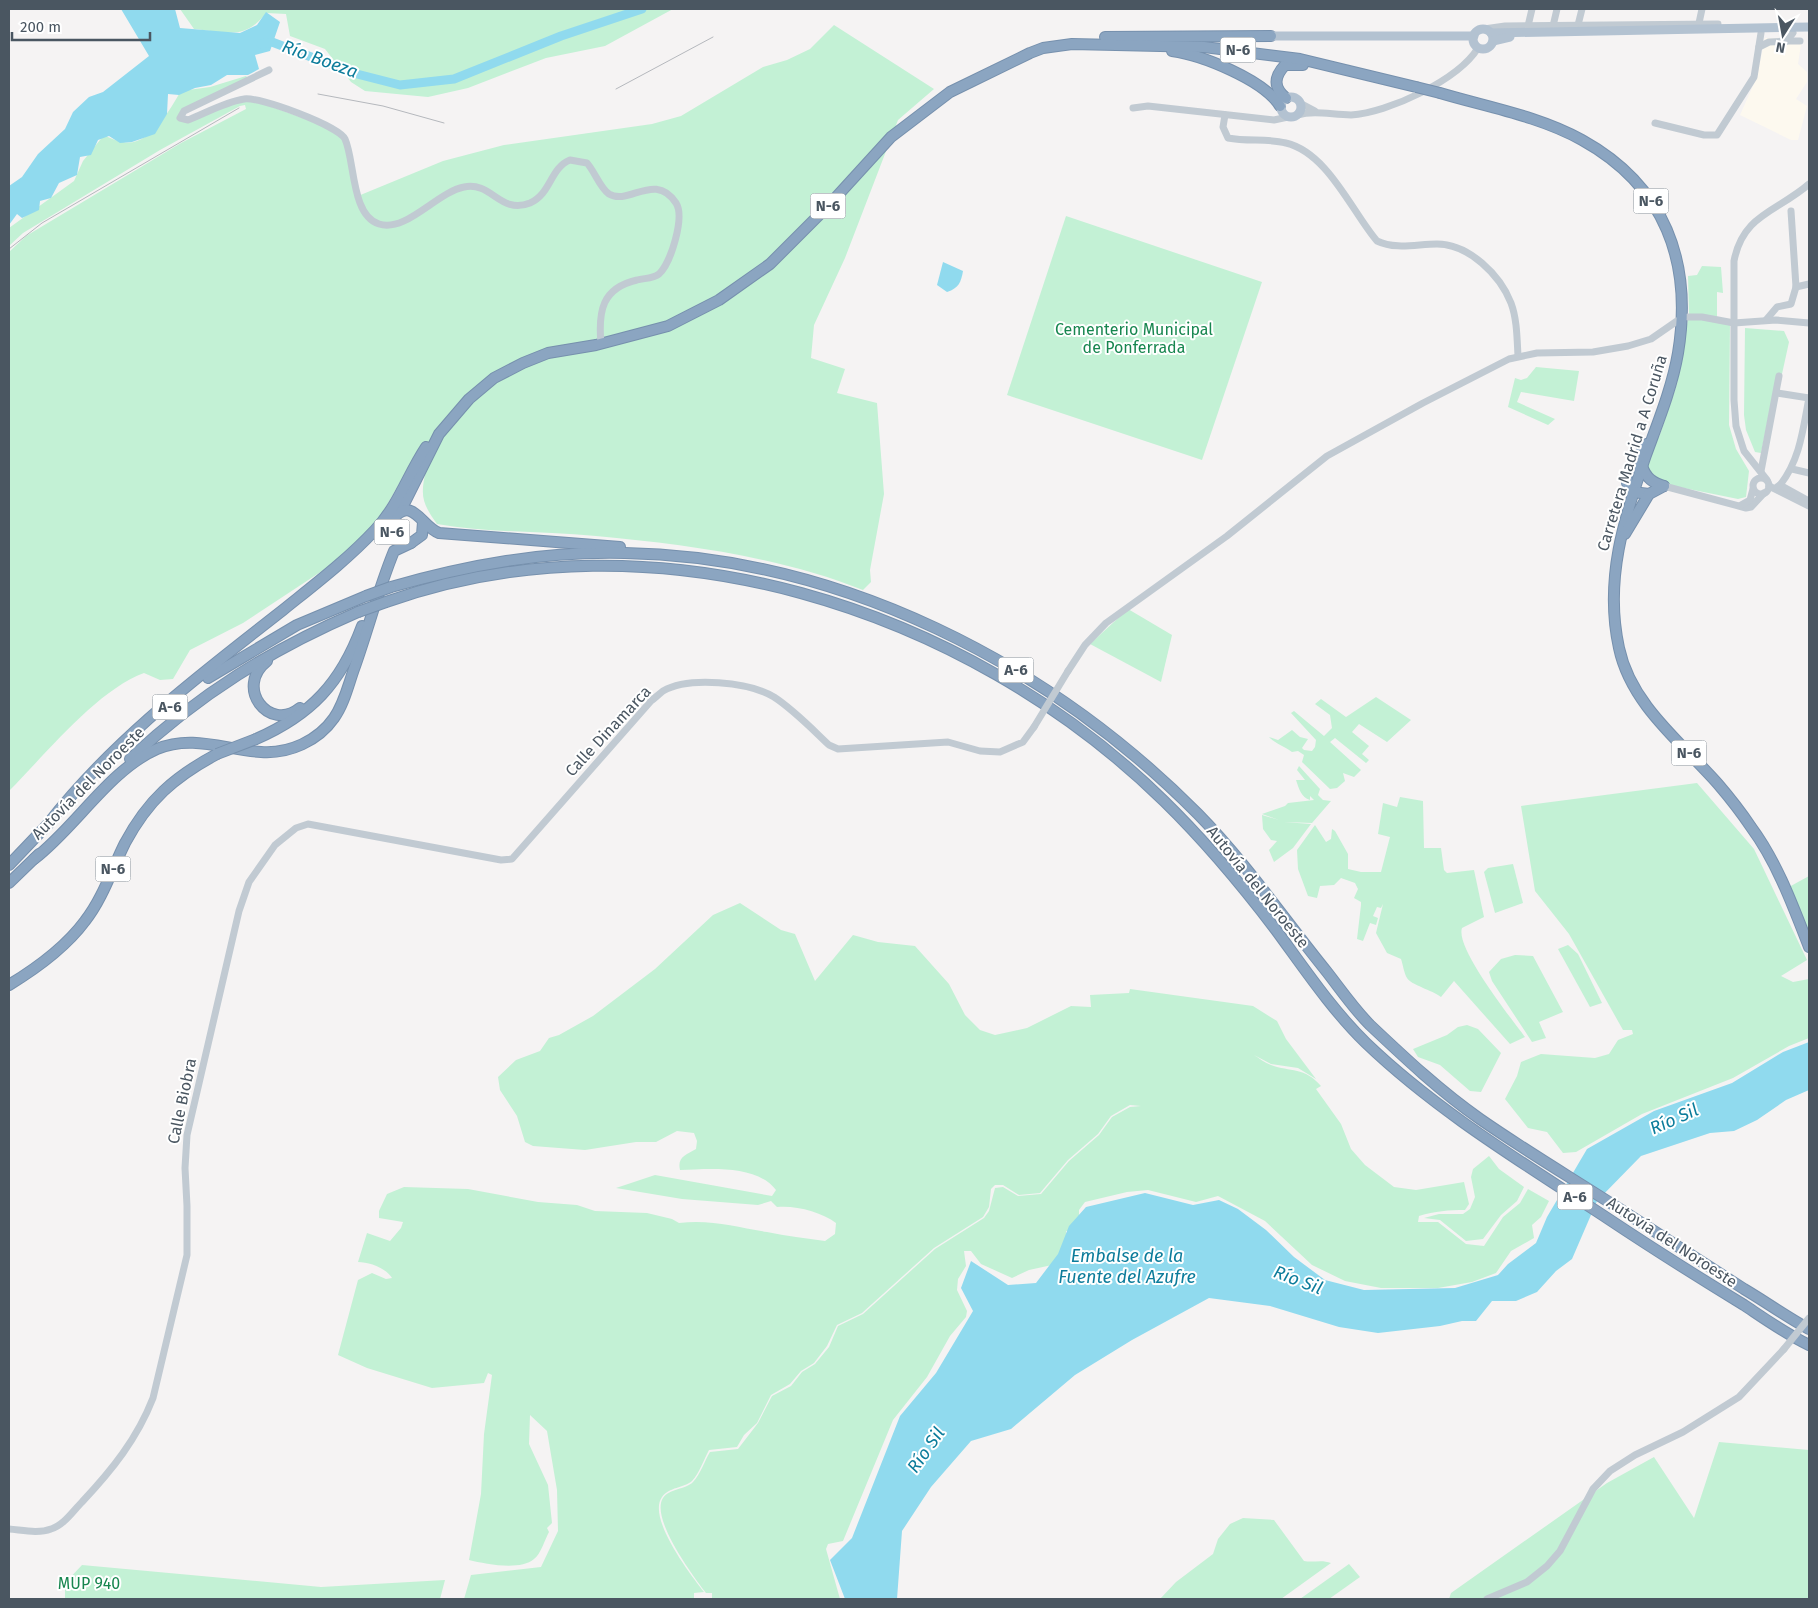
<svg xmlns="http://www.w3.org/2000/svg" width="1818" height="1608" viewBox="0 0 1818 1608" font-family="'Fira Sans',sans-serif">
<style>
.commercial{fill:#fdf9ef}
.green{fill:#c3f1d5}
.water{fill:#90daee}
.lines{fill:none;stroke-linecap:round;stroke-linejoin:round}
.river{stroke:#90daee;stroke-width:9}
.highway-casing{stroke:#7690ad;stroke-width:12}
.minor{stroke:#c1cad2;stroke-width:7}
.major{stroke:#b3c2d1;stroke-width:9}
.highway{stroke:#8ba5c1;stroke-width:10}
.rail{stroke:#b5b8bd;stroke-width:1}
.highway-bridge-casing{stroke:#7690ad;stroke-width:12;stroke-linecap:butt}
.minor-bridge{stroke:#c1cad2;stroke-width:7}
.highway-bridge{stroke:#8ba5c1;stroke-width:10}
.labels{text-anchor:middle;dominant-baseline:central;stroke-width:4;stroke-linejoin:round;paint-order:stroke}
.shield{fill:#fff;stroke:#808990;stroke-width:1}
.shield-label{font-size:15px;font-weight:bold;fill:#4a5661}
.park-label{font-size:16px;fill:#17864f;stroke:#fff}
.street-label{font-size:16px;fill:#4a5661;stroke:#fff}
.water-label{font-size:18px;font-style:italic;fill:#0c7c9b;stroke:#fff}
</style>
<rect width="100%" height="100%" fill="#f5f3f3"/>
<path class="commercial" d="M 1765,38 L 1802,38 L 1798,64 L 1807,72 L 1807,82 L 1796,99 L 1807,106 L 1798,140 L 1791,140 L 1740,115 L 1757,77 Z"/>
<g class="green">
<path d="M 180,9 L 673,9 L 605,46 L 546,58 L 468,88 L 428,97 L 365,91 L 351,82 L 325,49 L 290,36 L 286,14 L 266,13 C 244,41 227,32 194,29 Z"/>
<path d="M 834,25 L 934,89 L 898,120 L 845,258 L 814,325 L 811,358 L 845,369 L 837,393 L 877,403 L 884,494 L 870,570 L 871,582 L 863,590 C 781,557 684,544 596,536 C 543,531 489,533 437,524 C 422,503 420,496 426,470 L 411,463 L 380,517 L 360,540 L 325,569 L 243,623 L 190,650 L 173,679 L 160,680 L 144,673 C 97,690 45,755 9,791 L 9,252 L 26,236 L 181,143 L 246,109 L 245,105 L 240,106 L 160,150 L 23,233 L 9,246 L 9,228 L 74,181 L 83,161 L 104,135 C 110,138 116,141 123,142 C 149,148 170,109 181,91 L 210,87 L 246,76 L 248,78 L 183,109 L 183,120 L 239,100 L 250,99 L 336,130 L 343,139 L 358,196 L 443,161 L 504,145 L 652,124 L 681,116 L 763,67 L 787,60 L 810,49 Z"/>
<path d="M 1066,216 L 1262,282 L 1202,460 L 1007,395 Z"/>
<path d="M 1702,266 L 1721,267 L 1723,293 L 1717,292 L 1717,317 L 1689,315 L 1688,276 L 1697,275 Z"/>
<path d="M 1706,318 L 1730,323 L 1729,425 L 1736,449 L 1749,471 L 1746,497 L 1738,499 L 1659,483 L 1646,471 L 1652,444 L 1659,437 L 1677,384 L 1688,319 Z"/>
<path d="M 1745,328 L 1784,331 L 1789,342 L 1782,374 L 1777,374 L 1761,453 L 1755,452 L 1746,430 L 1744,415 Z"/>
<path d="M 1536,367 L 1579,371 L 1574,401 L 1521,392 L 1517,402 L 1555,419 L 1548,425 L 1508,407 L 1515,378 L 1521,380 L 1527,378 Z"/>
<path d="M 1128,609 L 1172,635 L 1161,682 L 1090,644 Z"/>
<path d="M 1376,697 L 1411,720 L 1387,742 L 1359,724 L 1352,732 L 1369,746 L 1362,754 L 1369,760 L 1366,763 L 1335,738 L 1330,742 L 1361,770 L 1354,777 L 1343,773 L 1345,781 L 1337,788 L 1330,789 L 1302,762 L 1304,755 L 1298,751 L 1292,752 C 1284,746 1276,744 1269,737 L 1278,740 L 1292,730 L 1300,737 L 1308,739 L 1302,748 L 1304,750 L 1312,751 L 1315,747 L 1316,740 L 1291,713 L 1294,711 L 1324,736 L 1332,728 L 1330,715 L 1315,704 L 1321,699 L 1346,717 Z"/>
<path d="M 1299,766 L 1320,789 L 1318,795 L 1323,800 L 1331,801 L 1312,823 L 1284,822 L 1311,824 L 1293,848 L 1274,862 L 1269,850 L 1277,841 L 1271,840 L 1263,829 L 1262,815 L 1279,820 L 1262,814 L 1285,806 L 1288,803 L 1314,800 L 1310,796 L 1310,800 C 1301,797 1299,789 1296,780 L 1305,780 L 1297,770 Z"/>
<path d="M 1697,783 L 1754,849 L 1807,960 L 1781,976 L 1793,982 L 1809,979 L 1809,1038 L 1789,1046 L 1733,1078 L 1642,1114 L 1576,1152 L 1563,1153 L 1547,1132 L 1528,1128 L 1505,1099 L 1517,1076 L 1521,1062 L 1541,1054 L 1595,1058 L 1609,1054 L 1618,1040 L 1633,1034 L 1632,1030 L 1623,1030 L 1569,934 L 1535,891 L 1521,806 Z"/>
<path d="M 1400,797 L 1423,801 L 1424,848 L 1441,848 L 1444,870 L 1447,873 L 1474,870 L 1484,917 L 1462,928 C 1455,948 1511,1018 1525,1037 L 1510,1044 L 1454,981 L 1441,997 C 1432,990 1411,985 1407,978 C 1404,973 1403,965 1401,959 L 1387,953 L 1376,933 L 1383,904 L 1381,908 L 1377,907 L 1373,916 L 1378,918 L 1376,925 L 1370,923 L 1363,941 L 1357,939 L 1361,905 L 1361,902 L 1354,898 L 1358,889 L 1355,883 L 1341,878 L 1334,885 L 1320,886 L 1317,898 L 1308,896 L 1298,869 L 1297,850 L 1315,825 L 1326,842 L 1331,839 L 1332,829 L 1335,831 L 1348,854 L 1348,869 L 1361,872 L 1381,872 L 1390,837 L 1378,834 L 1383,803 L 1397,807 Z"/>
<path d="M 1513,864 L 1523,903 L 1495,913 L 1484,872 L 1488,868 Z"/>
<path d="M 1809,876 L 1809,933 L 1789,887 Z"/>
<path d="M 740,903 L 781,930 L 795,934 L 815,981 L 853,935 L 878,942 L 915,946 L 949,984 L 965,1015 L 980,1030 L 995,1035 L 1027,1028 L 1071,1006 L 1091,1007 L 1090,995 L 1129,993 L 1130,989 L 1253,1006 L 1277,1021 L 1286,1039 L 1316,1079 L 1298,1068 L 1271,1064 L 1254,1055 C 1259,1058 1265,1063 1271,1065 C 1290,1072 1305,1067 1321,1086 L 1316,1089 L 1341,1124 L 1351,1149 L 1365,1165 L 1394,1187 L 1416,1190 L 1464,1182 L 1469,1204 L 1465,1210 C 1449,1210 1435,1211 1419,1216 L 1418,1222 L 1438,1222 L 1466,1244 L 1484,1246 L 1503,1217 L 1520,1203 L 1528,1189 L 1549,1201 L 1541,1217 L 1532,1225 L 1534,1238 L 1511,1251 L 1496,1273 L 1472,1282 L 1438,1288 L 1381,1288 L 1345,1281 L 1312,1265 L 1265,1221 L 1218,1196 L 1196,1202 L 1148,1190 L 1127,1192 L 1085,1202 L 1079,1210 L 1079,1231 L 1066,1231 L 1067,1245 L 1052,1265 L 1029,1270 L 1012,1278 L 981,1264 L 971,1251 L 964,1251 L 966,1266 L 958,1279 L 957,1290 L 967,1311 L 966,1317 L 950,1336 L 927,1377 L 893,1420 L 843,1541 L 828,1544 L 826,1549 L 840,1599 L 712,1599 L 712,1593 L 706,1593 C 693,1576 650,1518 663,1498 C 670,1488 685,1490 693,1482 C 700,1475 705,1460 710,1452 L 738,1449 L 758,1423 L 772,1396 L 791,1386 L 802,1372 L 815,1364 L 829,1347 L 838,1326 L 863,1314 L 935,1249 L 984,1218 L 989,1211 L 995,1188 L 1003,1187 L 1018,1196 L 1041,1194 L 1069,1161 L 1099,1135 L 1112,1117 L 1130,1107 L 1141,1106 L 1130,1105 L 1111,1116 L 1098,1134 L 1068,1160 L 1040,1193 L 1019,1195 L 1003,1185 L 995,1185 L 991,1189 L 989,1207 L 983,1217 L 934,1248 L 862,1313 L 837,1325 L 827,1346 L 814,1363 L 801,1371 L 790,1384 L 771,1395 L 757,1423 L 744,1435 L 737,1447 L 709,1450 C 704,1459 699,1474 692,1481 C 684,1488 669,1487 662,1497 C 647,1518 690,1574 704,1592 L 694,1593 L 694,1599 L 464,1599 L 471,1575 L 541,1567 L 558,1531 L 557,1490 L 547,1431 L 530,1415 L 529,1444 L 548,1485 L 552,1523 L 547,1528 L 549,1532 C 545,1539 541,1554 534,1559 C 520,1571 486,1564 469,1560 L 481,1494 L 484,1434 L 492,1375 L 488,1373 L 484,1383 L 432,1388 L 367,1368 L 338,1355 L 358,1280 L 372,1273 L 386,1279 L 392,1278 C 386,1268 369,1262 358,1262 L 367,1233 L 390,1241 L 401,1228 L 403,1222 L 379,1218 L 379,1211 L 387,1194 L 404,1187 L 468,1189 L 538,1202 L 577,1205 L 595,1211 L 647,1213 L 672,1219 L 679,1223 C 710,1219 737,1227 767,1232 C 786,1236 806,1238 825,1241 L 835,1234 L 836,1223 C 822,1212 795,1205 777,1207 L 771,1201 L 758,1205 L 682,1199 L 616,1188 L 655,1175 L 772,1196 L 776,1190 C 756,1164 709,1169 680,1170 C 677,1157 686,1155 696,1149 L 697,1141 L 694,1133 L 677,1131 L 656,1142 L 636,1142 L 585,1150 L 533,1146 L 525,1142 L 517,1116 L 500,1090 L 498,1077 L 516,1060 L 540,1051 L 549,1038 L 559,1035 L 593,1016 L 655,969 L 713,915 Z"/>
<path d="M 1568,945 L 1578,954 L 1602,1003 L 1590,1007 L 1558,949 Z"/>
<path d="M 1515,955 L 1533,956 L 1563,1012 L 1539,1022 L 1546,1038 L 1532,1042 L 1492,981 L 1489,972 L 1501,959 Z"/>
<path d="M 1467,1025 L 1478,1029 L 1501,1053 L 1481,1092 L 1470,1091 L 1440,1065 L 1418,1057 L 1413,1049 L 1447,1035 L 1458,1027 Z"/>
<path d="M 1489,1156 L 1499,1169 L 1524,1187 L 1517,1201 L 1501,1215 L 1483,1239 L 1466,1241 L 1440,1220 L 1424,1218 L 1439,1214 L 1463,1214 L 1470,1209 L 1475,1197 L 1471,1177 L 1473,1169 Z"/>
<path d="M 1719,1442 L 1809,1450 L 1809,1599 L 1449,1599 L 1451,1593 L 1607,1483 L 1654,1457 L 1694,1518 Z"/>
<path d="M 1243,1518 L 1274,1520 L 1304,1561 C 1314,1563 1321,1559 1331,1563 L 1281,1599 L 1160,1599 L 1176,1582 L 1213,1554 L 1218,1539 L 1230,1524 Z"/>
<path d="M 1349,1564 L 1360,1577 L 1329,1599 L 1300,1599 Z"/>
<path d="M 82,1565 L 321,1587 L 445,1580 L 440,1599 L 65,1599 L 65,1583 Z"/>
</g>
<g class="water">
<path d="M 121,9 L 175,9 L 180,28 L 240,33 L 257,25 L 266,12 L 280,22 L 270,51 L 255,55 L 259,69 L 248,75 L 227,75 L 211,85 L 195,88 L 179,95 L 168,94 L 167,114 L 155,134 L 132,142 L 120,143 L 109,136 L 98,140 L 91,155 L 80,157 L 77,175 L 59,183 L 51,198 L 40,201 L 39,210 L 22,218 L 17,214 L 9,225 L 9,186 L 22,177 L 38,154 L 65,129 L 73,112 L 89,97 L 103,92 L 149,56 Z"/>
<path d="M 943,262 L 963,271 C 961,282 959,288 947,292 L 937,285 Z"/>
<path d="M 1809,1042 L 1809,1090 L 1786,1100 L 1757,1120 L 1734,1131 L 1710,1133 L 1641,1156 L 1597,1201 L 1572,1259 L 1556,1271 L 1537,1292 L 1516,1301 L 1492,1301 L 1476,1321 L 1462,1321 L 1440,1326 L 1378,1333 L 1339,1327 L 1270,1306 L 1209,1298 L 1132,1340 L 1075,1375 L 1011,1429 L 971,1441 L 931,1487 L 902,1531 L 897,1599 L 845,1599 L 830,1560 L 852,1538 L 900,1416 L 936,1373 L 973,1311 L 961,1288 L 971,1261 L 1008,1285 L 1036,1283 L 1058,1254 L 1069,1226 L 1086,1207 L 1145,1193 L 1193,1205 L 1219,1200 L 1238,1209 L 1266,1230 L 1294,1257 L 1325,1280 L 1364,1290 L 1455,1288 L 1498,1275 L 1508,1264 L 1536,1243 L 1547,1217 L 1587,1149 L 1654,1111 L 1732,1083 L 1783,1052 Z"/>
</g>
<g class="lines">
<path class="river" d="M 261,44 L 272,42 L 353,73 L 400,85 L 454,79 L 561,36 L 642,9"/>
<g class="highway-casing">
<g id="highway">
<path d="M 1105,37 L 1271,36"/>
<path d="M 1172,51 C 1202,55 1264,80 1280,106"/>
<path d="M 1440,93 C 1487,107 1539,116 1582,140 C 1665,186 1693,262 1678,353 C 1672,388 1658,422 1646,455 C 1624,518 1604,580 1619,648 C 1631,705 1682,743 1718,784 C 1730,798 1741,812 1751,827 C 1777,862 1793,906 1809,947"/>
<path d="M 1286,98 C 1273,87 1274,77 1285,65 L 1303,65"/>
<path d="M 1646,444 L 1627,475 L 1627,483 L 1633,492 L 1649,494"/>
<path d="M 1642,466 C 1646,478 1653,483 1664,486"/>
<path d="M 400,512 L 439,434 L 469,399 L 494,378 L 523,363 L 548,353 L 596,345 L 668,326 L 719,300 L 770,264 L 828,206 L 891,137 L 950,92 L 1030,53 L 1043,48 L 1072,44 L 1204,47 L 1300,59 L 1416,87"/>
<path d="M 423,522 L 422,535 L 411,543 L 398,540 L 392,532 L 393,519 C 412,495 422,527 439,533 L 620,547"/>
<path d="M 1625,534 L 1649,494 L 1664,486"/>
<path d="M 391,587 C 468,565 544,551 625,553 C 841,557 1048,663 1198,814 C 1246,863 1284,919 1327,972 C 1341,990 1354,1009 1370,1025 C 1405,1058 1440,1091 1480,1119 C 1526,1151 1575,1180 1623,1211 C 1663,1237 1703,1263 1744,1289 C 1766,1302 1787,1317 1809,1329"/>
<path d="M 386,602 C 654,507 966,607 1164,801 C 1205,841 1241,884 1276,930 C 1304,968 1332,1010 1366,1043 C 1438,1112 1525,1164 1607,1218 C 1652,1248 1698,1277 1744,1305 C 1765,1319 1786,1334 1809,1345"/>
<path d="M 267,661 C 234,687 269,733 300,708"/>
<path d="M 208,678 L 297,625 L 366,596"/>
<path d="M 256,739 C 311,715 341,683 362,626"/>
<path d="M 130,759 C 199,694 272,649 358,612"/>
<path d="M 48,824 C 113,740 200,675 283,610 C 314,585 347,560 375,530 C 398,506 408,474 426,447"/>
<path d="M 34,859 C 76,827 109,770 157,749 C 192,734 226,750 261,752 C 289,754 318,741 334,718 C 344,704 348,686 354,669 C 368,630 378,590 394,551 L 411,543"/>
<path d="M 9,865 L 51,821"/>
<path d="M 9,883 L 39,854"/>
<path d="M 9,985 C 37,968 65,948 85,921 C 103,898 112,869 125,843 C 148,800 174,777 217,754"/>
</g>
</g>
<g class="minor">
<path d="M 1699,23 L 1702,9"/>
<path d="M 1578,25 L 1582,9"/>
<path d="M 1528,26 L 1532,9"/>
<path d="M 1553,26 L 1557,9"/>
<path d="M 1484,29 L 1505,26 L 1718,24"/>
<path d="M 1787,41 L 1800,41"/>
<path d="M 1759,47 L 1769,42 L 1787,41 L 1793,33"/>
<path d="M 269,70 L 184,111 L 180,118 L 188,120 C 206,113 225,102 244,99 C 259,96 339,126 345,139 C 355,161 351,215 379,224 C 406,233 437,192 464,187 C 492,181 500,215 530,203 C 551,194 550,168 570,160 L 587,163 C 595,172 600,188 609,194 C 629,206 655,171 676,203 C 685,217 671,263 659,274 C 653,279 644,278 637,280 C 602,288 598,311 601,344"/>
<path d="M 1300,103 L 1315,111"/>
<path d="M 1133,108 L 1148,106 L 1274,120 L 1288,117"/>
<path d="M 1225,115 L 1223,127 L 1228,138 C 1248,142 1267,138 1286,143 C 1328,153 1352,212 1377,241 C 1396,250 1417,244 1437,244 C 1469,244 1500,275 1511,303 C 1517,319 1517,338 1518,356"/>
<path d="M 1297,115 C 1316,110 1332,115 1351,115 C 1388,113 1458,80 1478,48"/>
<path d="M 1655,123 L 1704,135 L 1717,135 L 1754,77 L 1761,33"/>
<path d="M 1796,287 L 1809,284"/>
<path d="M 1688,317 L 1702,317 L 1734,323 L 1776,320 L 1809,323"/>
<path d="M 1766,320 L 1777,307 L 1791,304 L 1796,287 L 1791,211"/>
<path d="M 1777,393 L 1809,398"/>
<path d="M 1792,469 L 1809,473"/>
<path d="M 1761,471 L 1779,376"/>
<circle cx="1761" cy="486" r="8"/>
<path d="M 1767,480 L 1744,451 L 1736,426 L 1734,400 L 1734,261 C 1743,214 1777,212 1809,184"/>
<path d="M 1780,485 C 1800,460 1803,429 1809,398"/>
<path d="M 1664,486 L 1746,508 L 1751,507 L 1764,493"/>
<path d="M 1769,486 L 1809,506"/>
<path d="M 1777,487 L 1780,485 L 1809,501"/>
<path d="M 1741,505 L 1750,500 L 1753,489"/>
<path d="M 1068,671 L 1085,645 L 1106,623 L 1227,536 L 1327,456 L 1423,403 L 1509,359 L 1537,353 L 1593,352 L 1628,346 L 1651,339 L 1677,321"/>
<path d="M 9,1529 C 22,1530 38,1534 51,1529 C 64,1525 73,1511 82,1502 C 112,1470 137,1439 153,1398 L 187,1255 L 187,1206 L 185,1168 L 187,1135 L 239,911 L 249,882 L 275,845 L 296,828 L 308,824 L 501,860 L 512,859 L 651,701 C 655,698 659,694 663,691 C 689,676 749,682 774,697 C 794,710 812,729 829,745 L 838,749 L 948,742 L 980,751 L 1000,752 L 1023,742 L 1034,727"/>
<path d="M 1487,1599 L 1527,1582 L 1547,1566 L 1560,1551 L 1593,1489 L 1610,1471 L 1635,1455 L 1683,1432 L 1739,1397 L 1784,1349"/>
</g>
<g class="major">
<circle cx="1483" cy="39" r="10"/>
<path d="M 1491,33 L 1809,27"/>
<path d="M 1271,36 L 1474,36"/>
<path d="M 1493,41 L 1510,37"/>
<circle cx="1291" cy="107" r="10"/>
</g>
<use href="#highway" class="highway"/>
<g class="rail">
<path d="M 616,89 L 713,37"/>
<path d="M 318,94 L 383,106 L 444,123"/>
<path d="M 9,249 L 42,223 L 239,108"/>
</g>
<g class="highway-bridge-casing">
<g id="highway-bridge">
<path d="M 1416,87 L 1440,93"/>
<path d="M 366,596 L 391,587"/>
<path d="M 358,612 L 386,602"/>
<path d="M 217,754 L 256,739"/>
</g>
</g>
<g class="minor-bridge">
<path d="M 1034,727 L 1068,671"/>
<path d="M 1784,1349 L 1809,1318"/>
</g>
<use href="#highway-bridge" class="highway-bridge"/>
</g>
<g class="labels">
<g class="shield">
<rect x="1220.5" y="37.5" width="35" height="25" rx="4"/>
<rect x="1633.5" y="188.5" width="35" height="25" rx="4"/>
<rect x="810.5" y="193.5" width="35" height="25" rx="4"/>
<rect x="374.5" y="519.5" width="35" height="25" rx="4"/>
<rect x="998.5" y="657.5" width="35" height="25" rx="4"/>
<rect x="152.5" y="694.5" width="35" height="25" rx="4"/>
<rect x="1671.5" y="740.5" width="35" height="25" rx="4"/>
<rect x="95.5" y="856.5" width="35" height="25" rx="4"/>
<rect x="1557.5" y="1184.5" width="35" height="25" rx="4"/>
</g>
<g class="shield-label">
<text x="1238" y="50">N-6</text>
<text x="1651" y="201">N-6</text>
<text x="828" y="206">N-6</text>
<text x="392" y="532">N-6</text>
<text x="1016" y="670">A-6</text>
<text x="170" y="707">A-6</text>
<text x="1689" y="753">N-6</text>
<text x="113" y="869">N-6</text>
<text x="1575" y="1197">A-6</text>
</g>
<g class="park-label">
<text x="1134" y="329">Cementerio Municipal<tspan x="1134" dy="18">de Ponferrada</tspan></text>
<text x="89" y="1583">MUP 940</text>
</g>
<g class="street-label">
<text transform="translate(1632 453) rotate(-73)">Carretera Madrid a A Coruña</text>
<text transform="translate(608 731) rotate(-47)">Calle Dinamarca</text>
<text transform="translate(88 783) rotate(-45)">Autovía del Noroeste</text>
<text transform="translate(1258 887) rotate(51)">Autovía del Noroeste</text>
<text transform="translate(182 1101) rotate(-78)">Calle Biobra</text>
<text transform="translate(1672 1242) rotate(33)">Autovía del Noroeste</text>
</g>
<g class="water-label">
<text transform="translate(320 59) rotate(20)">Río Boeza</text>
<text transform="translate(1674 1119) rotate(-24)">Río Sil</text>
<text x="1127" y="1256">Embalse de la<tspan x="1127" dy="21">Fuente del Azufre</tspan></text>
<text transform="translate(1298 1280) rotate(21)">Río Sil</text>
<text transform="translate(926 1450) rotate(-55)">Río Sil</text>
</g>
</g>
<rect width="1818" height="1608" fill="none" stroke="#4a5661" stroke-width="20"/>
<g transform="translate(1783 35) rotate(191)" stroke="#ffffff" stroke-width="4" paint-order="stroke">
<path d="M0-4L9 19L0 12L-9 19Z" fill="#4a5661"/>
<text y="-8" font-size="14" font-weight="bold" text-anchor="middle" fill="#4a5661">N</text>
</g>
<path d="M12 32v8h138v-8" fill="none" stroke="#4a5661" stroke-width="2.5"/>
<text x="20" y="32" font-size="15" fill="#4a5661" stroke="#ffffff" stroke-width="4" paint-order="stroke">200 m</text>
</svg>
